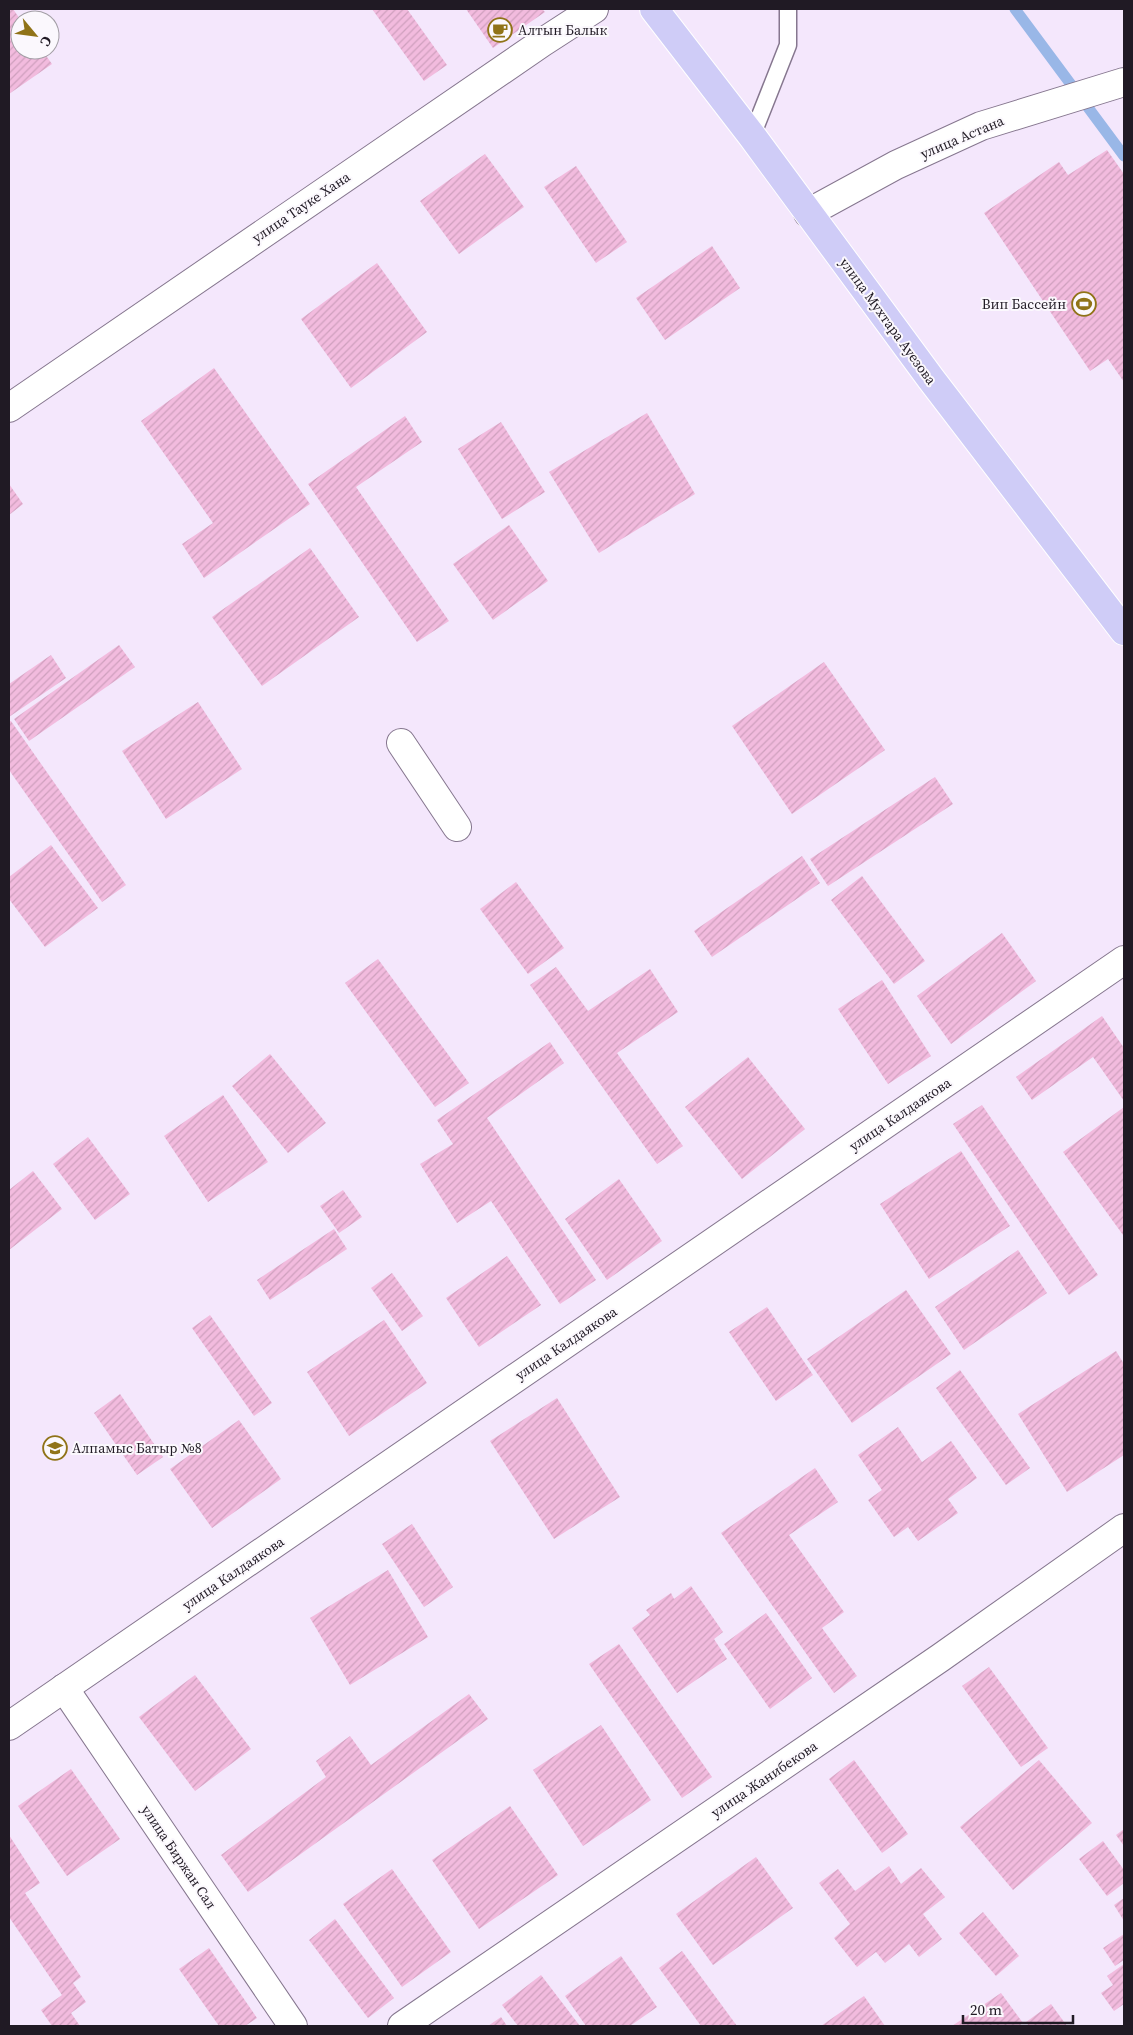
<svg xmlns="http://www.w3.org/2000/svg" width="1133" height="2035" viewBox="0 0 1133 2035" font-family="'Source Serif 4',serif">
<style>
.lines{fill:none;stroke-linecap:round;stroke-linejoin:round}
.stream{stroke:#99b7e7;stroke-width:11}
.building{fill:url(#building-hatch)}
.service-casing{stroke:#86778f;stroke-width:19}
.minor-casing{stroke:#86778f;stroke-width:30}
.primary-casing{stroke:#fff;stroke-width:30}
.service{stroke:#fff;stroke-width:16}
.minor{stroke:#fff;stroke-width:28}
.primary{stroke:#cfccf7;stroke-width:28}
.labels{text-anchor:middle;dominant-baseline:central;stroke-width:4;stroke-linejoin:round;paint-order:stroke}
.poi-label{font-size:14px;fill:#201a24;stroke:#fbf8fd;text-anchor:start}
.street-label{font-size:14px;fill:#201a24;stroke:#fbf8fd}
</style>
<defs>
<pattern id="building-hatch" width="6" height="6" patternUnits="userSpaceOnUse" patternTransform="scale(1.25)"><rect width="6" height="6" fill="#f2bbde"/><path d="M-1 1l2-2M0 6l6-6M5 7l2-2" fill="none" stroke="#cfa0be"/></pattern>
</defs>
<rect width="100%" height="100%" fill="#f4e7fc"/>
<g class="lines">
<path class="stream" d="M 1015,9 L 1124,156"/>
</g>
<g class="building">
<path d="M 9,9 L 13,9 L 20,19 L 20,50 L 42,50 L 52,64 L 9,94 Z"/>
<path d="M 372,9 L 407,9 L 447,65 L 424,81 Z"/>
<path d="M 466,9 L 542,9 L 545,12 L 493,48 Z"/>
<path d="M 1107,150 L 1124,174 L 1124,382 L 1108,359 L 1090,371 L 984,213 L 1059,162 L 1068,175 Z"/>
<path d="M 485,154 L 524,207 L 459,254 L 420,201 Z"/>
<path d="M 576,166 L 627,242 L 596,263 L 544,187 Z"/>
<path d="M 712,246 L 740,288 L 665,340 L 636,298 Z"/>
<path d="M 377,263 L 427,332 L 351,388 L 301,319 Z"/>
<path d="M 214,368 L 310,504 L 204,578 L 182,544 L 213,523 L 141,421 Z"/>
<path d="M 647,413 L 695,494 L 599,553 L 549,472 Z"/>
<path d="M 405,416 L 422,442 L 356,487 L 449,621 L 417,642 L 308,484 Z"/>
<path d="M 501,422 L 545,492 L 502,519 L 458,449 Z"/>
<path d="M 9,484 L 23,504 L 9,515 Z"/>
<path d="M 509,525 L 548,581 L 493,620 L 453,564 Z"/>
<path d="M 310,548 L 359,617 L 262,686 L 212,617 Z"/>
<path d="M 119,645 L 135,667 L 29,741 L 14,719 Z"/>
<path d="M 51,655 L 66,678 L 9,717 L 9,684 Z"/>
<path d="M 824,662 L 885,750 L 792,814 L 732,726 Z"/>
<path d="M 198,702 L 242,769 L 166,819 L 122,751 Z"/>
<path d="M 11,721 L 126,885 L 102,902 L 9,770 L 9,722 Z"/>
<path d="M 935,777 L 953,804 L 828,886 L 810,859 Z"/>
<path d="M 51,845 L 98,908 L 45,947 L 9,899 L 9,877 Z"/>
<path d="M 802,856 L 820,883 L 712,957 L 694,931 Z"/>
<path d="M 862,876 L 925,961 L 894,984 L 831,900 Z"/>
<path d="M 516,882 L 564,948 L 528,974 L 480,909 Z"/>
<path d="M 1002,933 L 1036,981 L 951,1044 L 917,996 Z"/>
<path d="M 378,959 L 469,1083 L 435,1107 L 345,983 Z"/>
<path d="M 556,967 L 588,1011 L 650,969 L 678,1012 L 617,1053 L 683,1146 L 657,1164 L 530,985 Z"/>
<path d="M 882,980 L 931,1056 L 888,1084 L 838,1009 Z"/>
<path d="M 1102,1016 L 1124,1048 L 1124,1101 L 1093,1057 L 1032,1100 L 1016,1077 Z"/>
<path d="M 550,1042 L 564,1063 L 487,1118 L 596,1280 L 560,1304 L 491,1201 L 457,1223 L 420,1164 L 453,1144 L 437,1120 Z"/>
<path d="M 270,1054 L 326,1123 L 288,1153 L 232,1086 Z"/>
<path d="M 748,1057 L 805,1129 L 742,1179 L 685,1107 Z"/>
<path d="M 223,1095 L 268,1162 L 208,1202 L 164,1136 Z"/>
<path d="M 982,1105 L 1098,1275 L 1069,1295 L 953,1124 Z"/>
<path d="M 1124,1107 L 1124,1234 L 1123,1235 L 1063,1152 Z"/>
<path d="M 88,1137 L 130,1194 L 95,1220 L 53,1164 Z"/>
<path d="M 961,1151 L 1010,1226 L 929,1279 L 880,1204 Z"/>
<path d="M 33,1171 L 62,1209 L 9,1250 L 9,1190 Z"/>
<path d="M 619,1179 L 662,1241 L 607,1280 L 565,1219 Z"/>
<path d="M 343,1190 L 362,1217 L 339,1233 L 320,1206 Z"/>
<path d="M 334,1229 L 347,1249 L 270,1300 L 257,1280 Z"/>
<path d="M 1018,1250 L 1047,1293 L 964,1350 L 935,1307 Z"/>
<path d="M 507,1256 L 541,1305 L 479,1347 L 446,1298 Z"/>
<path d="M 392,1273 L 423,1316 L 402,1331 L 371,1288 Z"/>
<path d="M 906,1290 L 951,1354 L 852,1423 L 807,1359 Z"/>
<path d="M 767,1307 L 813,1375 L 776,1401 L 729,1332 Z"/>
<path d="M 210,1315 L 272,1403 L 254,1416 L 192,1328 Z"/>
<path d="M 384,1320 L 427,1383 L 349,1436 L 307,1372 Z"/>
<path d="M 1116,1351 L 1124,1364 L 1124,1455 L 1067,1492 L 1018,1414 Z"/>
<path d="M 960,1370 L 1030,1468 L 1006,1485 L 936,1388 Z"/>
<path d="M 120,1394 L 163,1457 L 137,1475 L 94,1413 Z"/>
<path d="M 557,1398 L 620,1497 L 554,1539 L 490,1441 Z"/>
<path d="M 239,1420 L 281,1479 L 212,1528 L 170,1469 Z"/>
<path d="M 898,1427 L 922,1462 L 951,1441 L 977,1478 L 948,1499 L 958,1513 L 918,1541 L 908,1527 L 894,1537 L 868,1500 L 882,1490 L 858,1455 Z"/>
<path d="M 815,1468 L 838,1502 L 789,1535 L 844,1612 L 822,1628 L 857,1676 L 834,1693 L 721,1533 Z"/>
<path d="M 412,1524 L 453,1587 L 424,1607 L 382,1544 Z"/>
<path d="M 388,1570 L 428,1637 L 350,1685 L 310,1618 Z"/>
<path d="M 691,1586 L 723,1632 L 714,1639 L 727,1659 L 677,1693 L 632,1628 L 650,1615 L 646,1610 L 671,1593 L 674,1599 Z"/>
<path d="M 766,1613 L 812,1678 L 770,1709 L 724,1644 Z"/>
<path d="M 619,1644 L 712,1777 L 682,1798 L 589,1664 Z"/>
<path d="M 989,1667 L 1048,1748 L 1021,1767 L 962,1686 Z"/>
<path d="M 195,1675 L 251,1749 L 195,1791 L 139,1717 Z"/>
<path d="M 469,1694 L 488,1719 L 248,1892 L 221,1855 L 326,1777 L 316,1761 L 350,1736 L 371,1765 Z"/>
<path d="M 601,1725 L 651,1800 L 583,1846 L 533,1770 Z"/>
<path d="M 854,1760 L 908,1834 L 882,1853 L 829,1779 Z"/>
<path d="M 1039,1760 L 1092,1823 L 1013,1890 L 960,1827 Z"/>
<path d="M 71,1769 L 120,1839 L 67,1876 L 18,1806 Z"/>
<path d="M 510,1806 L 558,1875 L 479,1929 L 432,1860 Z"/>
<path d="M 1124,1829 L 1124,1846 L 1116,1835 Z"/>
<path d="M 9,1835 L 40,1883 L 25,1893 L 81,1977 L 73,1983 L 86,2002 L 71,2013 L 80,2026 L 52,2026 L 41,2010 L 62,1995 L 9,1917 Z"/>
<path d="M 1103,1841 L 1124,1870 L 1124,1883 L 1107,1896 L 1079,1859 Z"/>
<path d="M 756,1857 L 793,1908 L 713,1965 L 676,1914 Z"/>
<path d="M 889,1866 L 901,1884 L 921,1868 L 945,1897 L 923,1914 L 942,1939 L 919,1957 L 909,1944 L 885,1963 L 876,1952 L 857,1967 L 834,1938 L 850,1924 L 819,1883 L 838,1869 L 855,1891 Z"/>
<path d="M 392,1869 L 451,1952 L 402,1987 L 343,1904 Z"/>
<path d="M 1124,1898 L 1124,1921 L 1114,1905 Z"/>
<path d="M 983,1912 L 1019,1956 L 996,1976 L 959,1933 Z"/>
<path d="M 335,1919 L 394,1998 L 368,2018 L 309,1940 Z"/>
<path d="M 1124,1934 L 1124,1960 L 1115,1966 L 1103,1948 Z"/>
<path d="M 209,1948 L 257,2018 L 245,2026 L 219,2026 L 179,1969 Z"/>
<path d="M 682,1951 L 737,2026 L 701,2026 L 659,1968 Z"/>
<path d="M 621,1956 L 657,2007 L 630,2026 L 586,2026 L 565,1996 Z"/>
<path d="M 1124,1964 L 1124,2004 L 1114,2011 L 1101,1993 L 1113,1985 L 1107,1976 Z"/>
<path d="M 541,1975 L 580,2026 L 518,2026 L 502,2005 Z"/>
<path d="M 1001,1993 L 1023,2023 L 1018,2026 L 952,2026 Z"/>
<path d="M 864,1996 L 885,2026 L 821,2026 Z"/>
<path d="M 1051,2004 L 1067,2026 L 1029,2026 L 1026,2022 Z"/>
<path d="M 501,2017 L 507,2026 L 488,2026 Z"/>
</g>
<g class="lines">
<g class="service-casing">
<path id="service" d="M 752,136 L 788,45 L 788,9"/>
</g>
<g class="minor-casing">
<g id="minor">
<path d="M 808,213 L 896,165 L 981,126 L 1124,82"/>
<path d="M 9,408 L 543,42 L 594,9"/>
<path d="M 401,743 L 457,827"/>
<path d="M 64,1688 L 293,2026"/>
<path d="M 9,1726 L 1124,960"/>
<path d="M 402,2026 L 940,1658 L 1124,1528"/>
</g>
</g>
<g class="primary-casing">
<path id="primary" d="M 654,9 L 752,136 L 931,379 L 1124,631"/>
</g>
<use href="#service" class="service"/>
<use href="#minor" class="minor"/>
<use href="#primary" class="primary"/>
</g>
<defs>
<g id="cafe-ring" transform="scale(1.25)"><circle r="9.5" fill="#fbf8fd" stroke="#907318" stroke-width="1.5"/><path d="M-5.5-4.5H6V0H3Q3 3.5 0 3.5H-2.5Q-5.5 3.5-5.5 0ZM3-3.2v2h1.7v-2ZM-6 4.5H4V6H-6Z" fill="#907318"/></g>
<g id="stadium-ring" transform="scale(1.25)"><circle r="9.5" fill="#fbf8fd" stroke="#907318" stroke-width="1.5"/><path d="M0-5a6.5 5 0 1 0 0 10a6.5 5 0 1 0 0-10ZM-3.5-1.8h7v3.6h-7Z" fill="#907318"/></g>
<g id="school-ring" transform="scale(1.25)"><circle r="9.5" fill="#fbf8fd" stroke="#907318" stroke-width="1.5"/><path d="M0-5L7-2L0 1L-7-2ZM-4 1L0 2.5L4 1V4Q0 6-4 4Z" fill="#907318"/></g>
</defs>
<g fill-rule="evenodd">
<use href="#cafe-ring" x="500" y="30"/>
<use href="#stadium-ring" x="1084" y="304"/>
<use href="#school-ring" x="55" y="1448"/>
</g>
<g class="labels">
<g class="poi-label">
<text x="518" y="30">Алтын Балык</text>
<text x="1066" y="304" text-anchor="end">Вип Бассейн</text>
<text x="72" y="1448">Алпамыс Батыр №8</text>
</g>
<g class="street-label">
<text transform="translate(962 137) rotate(-23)">улица Астана</text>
<text transform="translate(301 207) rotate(-34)">улица Тауке Хана</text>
<text transform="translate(888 321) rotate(54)">улица Мухтара Ауезова</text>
<text transform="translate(900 1114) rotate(-34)">улица Калдаякова</text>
<text transform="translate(566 1343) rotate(-34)">улица Калдаякова</text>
<text transform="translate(233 1573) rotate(-34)">улица Калдаякова</text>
<text transform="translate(764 1779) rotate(-34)">улица Жанибекова</text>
<text transform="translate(179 1857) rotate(56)">улица Биржан Сал</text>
</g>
</g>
<rect width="1133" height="2035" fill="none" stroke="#201a24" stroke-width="20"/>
<g transform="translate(35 35) rotate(119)"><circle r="24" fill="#fbf8fd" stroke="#a39fa6"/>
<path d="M0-4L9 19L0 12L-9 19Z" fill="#907318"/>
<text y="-8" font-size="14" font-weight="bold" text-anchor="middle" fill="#201a24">С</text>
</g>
<path d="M963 2015v8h110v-8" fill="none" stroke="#201a24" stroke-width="2.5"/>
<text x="970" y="2015" font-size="15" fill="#201a24" stroke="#fbf8fd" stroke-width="4" paint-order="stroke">20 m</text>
</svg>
